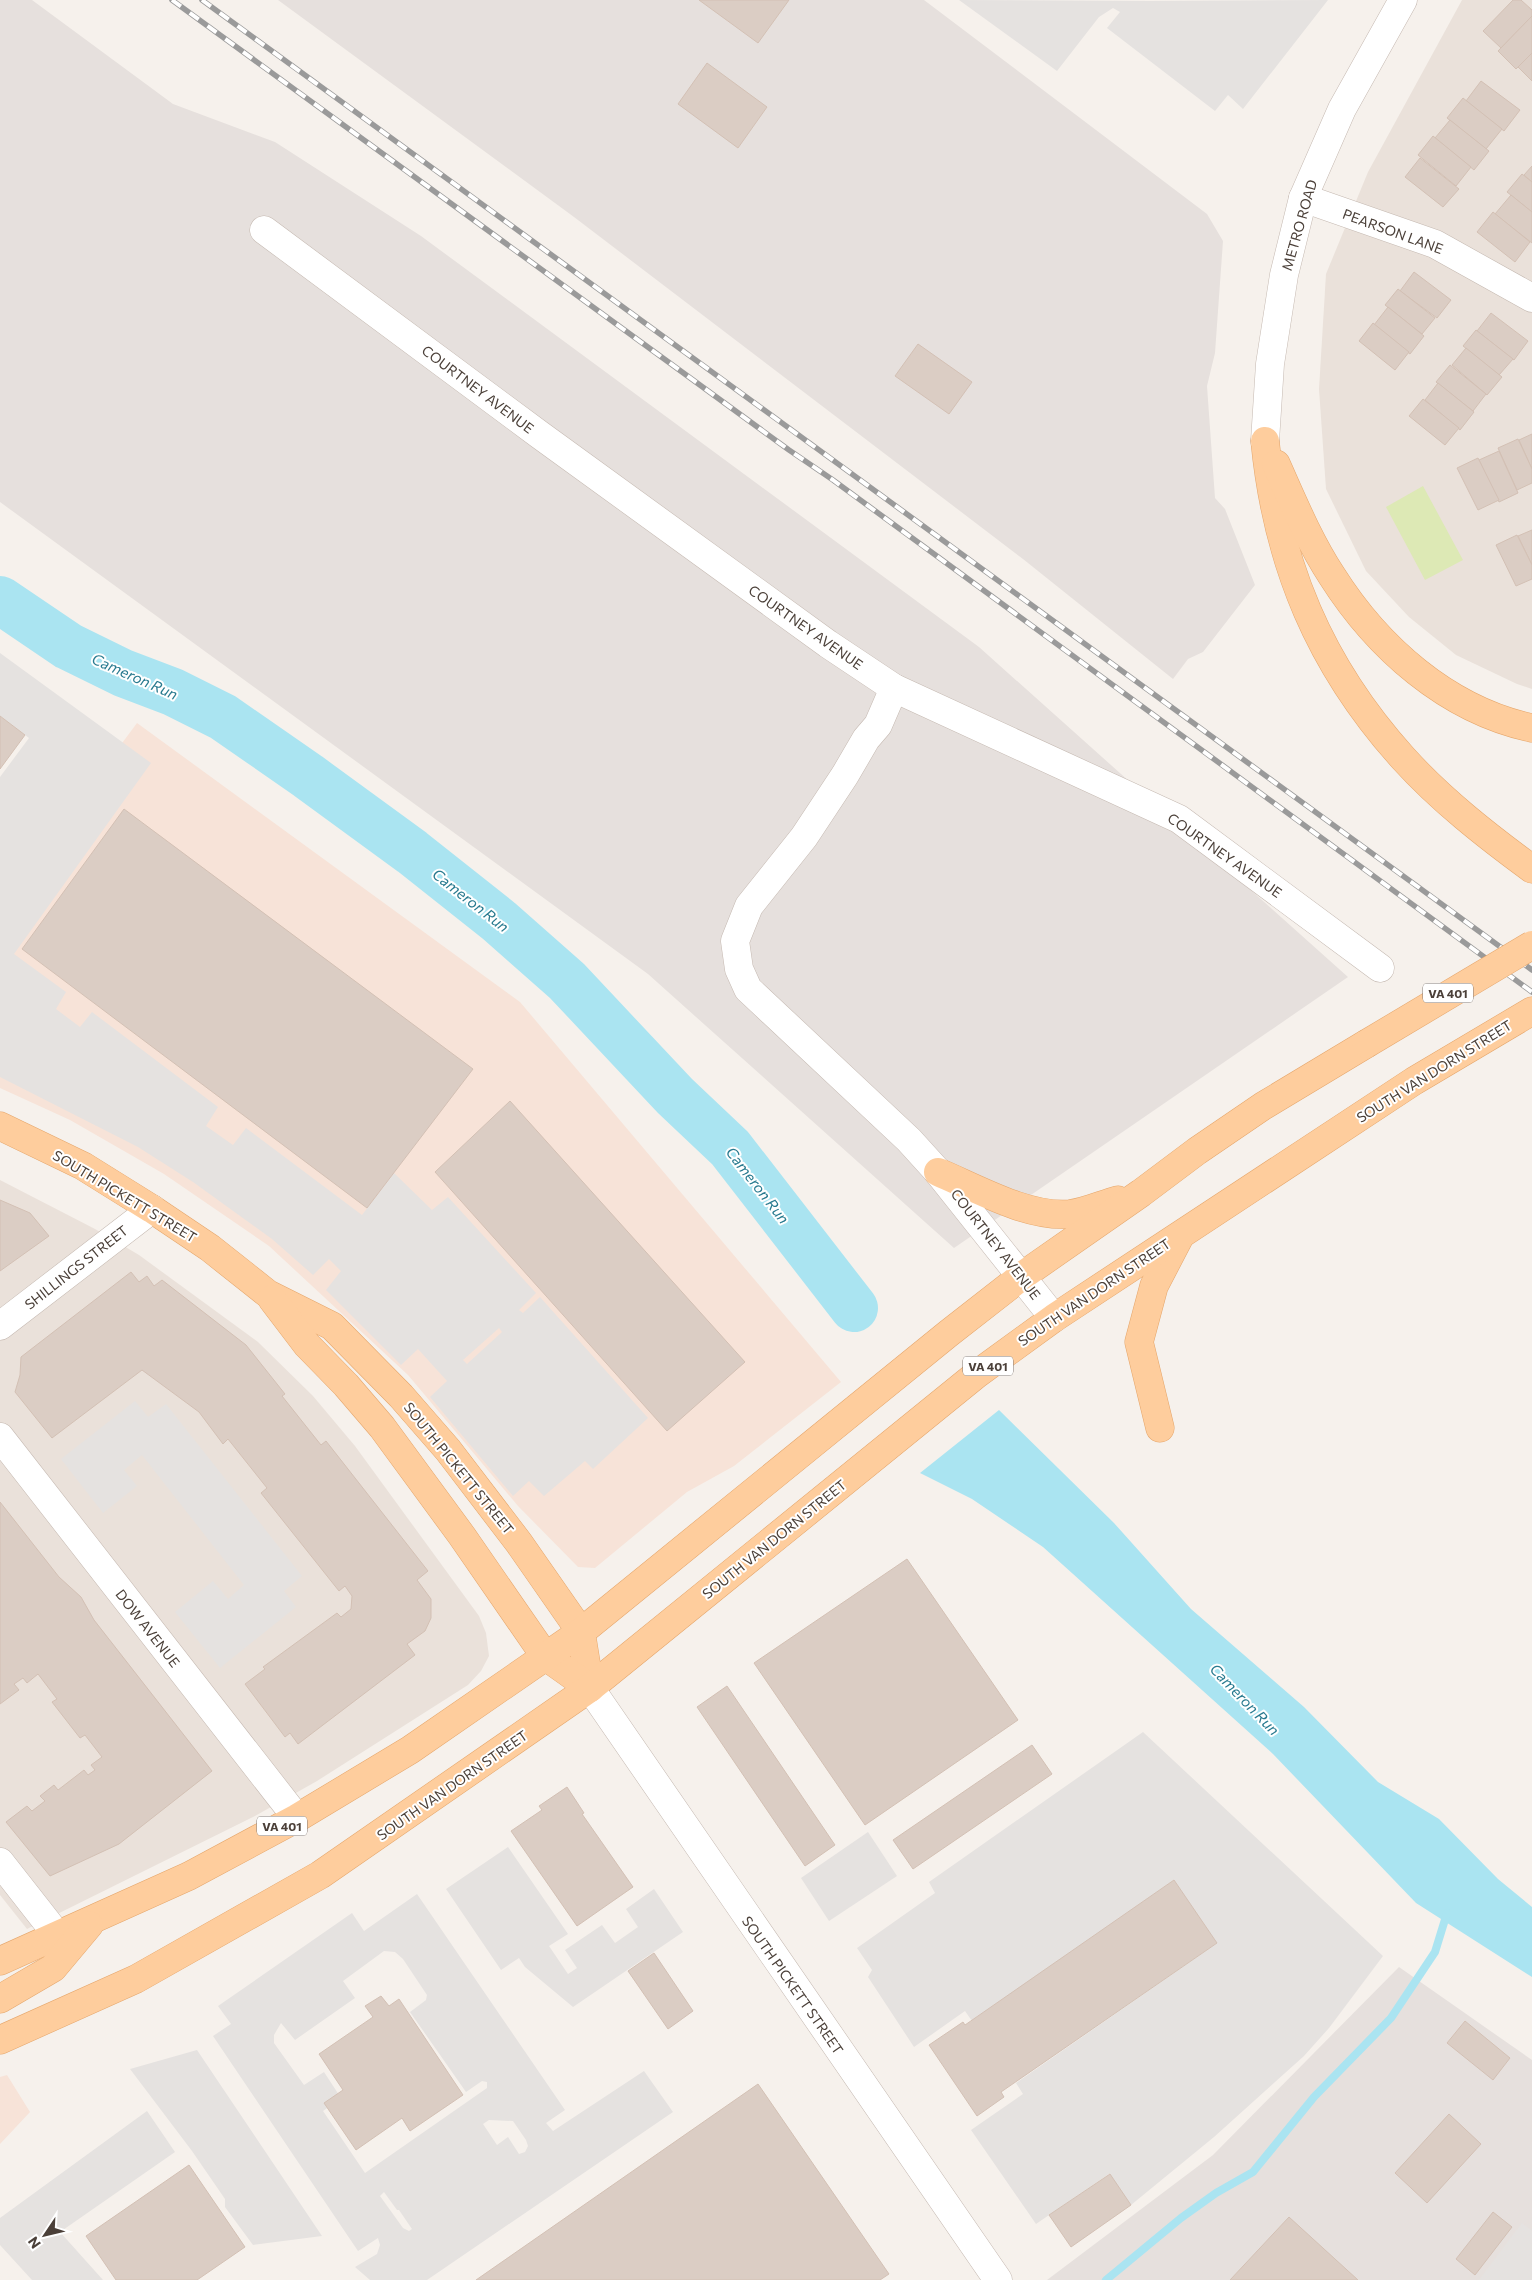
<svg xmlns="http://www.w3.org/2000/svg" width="1532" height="2280" viewBox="0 0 1532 2280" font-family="Commissioner,sans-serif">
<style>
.residential{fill:#eae1da}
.commercial{fill:#f7e3d8}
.industrial{fill:#e6e0dd}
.green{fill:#dde9b5}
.parking{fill:#e5e2e0;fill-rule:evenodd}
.water{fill:#aae4f1}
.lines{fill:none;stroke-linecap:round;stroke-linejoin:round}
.stream{stroke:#aae4f1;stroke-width:8}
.river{stroke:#aae4f1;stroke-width:48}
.building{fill:#dbcdc4;stroke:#d3c0b4}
.minor-casing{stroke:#c5b9b1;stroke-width:29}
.major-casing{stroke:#e5a66b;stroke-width:29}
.minor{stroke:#fff;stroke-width:28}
.major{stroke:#fecd9d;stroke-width:28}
.rail-casing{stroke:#9a9a9a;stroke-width:5.5}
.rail{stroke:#fff;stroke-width:4;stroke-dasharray:11;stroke-linecap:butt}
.major-bridge-casing{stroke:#e5a66b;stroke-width:29;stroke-linecap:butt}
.major-bridge{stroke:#fecd9d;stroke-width:28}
.labels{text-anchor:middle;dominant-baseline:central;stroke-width:4;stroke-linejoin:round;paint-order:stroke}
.shield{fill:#fff;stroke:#817974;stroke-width:1}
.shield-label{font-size:12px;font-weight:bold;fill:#4b4039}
.street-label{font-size:14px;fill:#4b4039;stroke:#fff}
.water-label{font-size:15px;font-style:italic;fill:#287a8f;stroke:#fff}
</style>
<rect width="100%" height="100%" fill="#f6f1ec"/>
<g class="residential">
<path d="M 1462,0 L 1532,0 L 1532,689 L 1517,684 L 1456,655 L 1409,617 L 1366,571 L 1326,489 L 1319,389 L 1326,274 L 1368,172 Z"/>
<path d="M 0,1180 L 95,1229 L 139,1255 L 258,1342 L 313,1396 L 355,1446 L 479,1616 L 486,1633 L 489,1656 L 481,1671 L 468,1685 L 317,1781 L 255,1816 L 27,1929 L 0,1895 Z"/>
</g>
<g class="commercial">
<path d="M 137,723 L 520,1002 L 841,1382 L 734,1466 L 687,1492 L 595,1568 L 578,1567 L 518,1506 L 408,1375 L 269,1246 L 164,1174 L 70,1120 L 0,1088 L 0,907 Z"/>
<path d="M 7,2075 L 30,2112 L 0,2144 L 0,2077 Z"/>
</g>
<g class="industrial">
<path d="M 0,0 L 32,0 L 173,104 L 275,142 L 421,236 L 979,647 L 1348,977 L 954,1248 L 648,974 L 0,502 Z"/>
<path d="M 278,0 L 924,0 L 1207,214 L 1223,241 L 1215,353 L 1207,386 L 1215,498 L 1225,509 L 1255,585 L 1203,652 L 1188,659 L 1173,679 L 1023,559 L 574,217 Z"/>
<path d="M 1399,1967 L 1532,2060 L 1532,2280 L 1047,2280 L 1213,2155 Z"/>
</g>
<path class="green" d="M 1423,486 L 1463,560 L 1425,580 L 1386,507 Z"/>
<g class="parking">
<path d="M 959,0 L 1150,1 L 1328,0 L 1243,109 L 1228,95 L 1215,111 L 1107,28 L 1120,12 L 1113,8 L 1099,17 L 1057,71 Z"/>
<path d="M 0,653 L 151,763 L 14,954 L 66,992 L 56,1009 L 80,1027 L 92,1012 L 218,1107 L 206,1126 L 233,1145 L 246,1128 L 362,1215 L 394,1173 L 432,1210 L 448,1197 L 536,1293 L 519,1310 L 523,1313 L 540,1297 L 648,1418 L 593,1469 L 585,1461 L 544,1496 L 529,1481 L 513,1496 L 430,1397 L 447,1381 L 418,1349 L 401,1365 L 326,1290 L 341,1271 L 329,1259 L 313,1275 L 272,1239 L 193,1182 L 138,1147 L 0,1077 L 0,777 L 29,738 L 0,716 ZM 499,1328 L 502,1332 L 467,1364 L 463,1360 Z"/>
<path d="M 135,1401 L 148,1417 L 166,1404 L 302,1576 L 284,1591 L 296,1607 L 220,1668 L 175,1612 L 213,1581 L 228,1599 L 244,1585 L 142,1455 L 124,1470 L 137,1486 L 103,1513 L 61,1459 Z"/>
<path d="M 1143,1732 L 1383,1956 L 1329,2028 L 1304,2056 L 1214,2137 L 1131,2205 L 1109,2174 L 1036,2224 L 971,2130 L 1023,2094 L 1016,2083 L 1217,1943 L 1174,1880 L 972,2021 L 965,2011 L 914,2047 L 868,1977 L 872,1970 L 857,1948 L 935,1893 L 929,1882 Z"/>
<path d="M 868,1832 L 897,1876 L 829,1921 L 801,1878 Z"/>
<path d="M 508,1847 L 568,1934 L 549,1946 L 568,1974 L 577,1968 L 565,1950 L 602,1925 L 615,1943 L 638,1927 L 626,1909 L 654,1889 L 683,1932 L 573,2007 L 525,1967 L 519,1958 L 501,1970 L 446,1889 Z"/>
<path d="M 417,1894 L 565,2110 L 546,2123 L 553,2131 L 644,2071 L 673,2112 L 427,2280 L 370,2280 L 355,2267 L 377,2254 L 380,2245 L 378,2238 L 358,2251 L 213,2036 L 231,2024 L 218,2006 L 352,1913 L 364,1931 ZM 384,1951 L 395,1952 L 403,1959 L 427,1995 L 426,2000 L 410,2012 L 466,2092 L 482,2081 L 487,2082 L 487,2088 L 365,2173 L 323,2111 L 341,2098 L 324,2072 L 304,2085 L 274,2043 L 274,2035 L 281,2023 L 295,2040 L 355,1998 L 343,1981 ZM 489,2120 L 513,2121 L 526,2140 L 528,2146 L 525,2152 L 519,2154 L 508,2137 L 497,2145 L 483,2124 ZM 384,2192 L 397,2210 L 399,2210 L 412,2229 L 409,2231 L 403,2228 L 380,2196 Z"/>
<path d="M 197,2050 L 322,2236 L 253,2245 L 225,2207 L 225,2199 L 192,2151 L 130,2069 Z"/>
<path d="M 147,2111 L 175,2152 L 60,2232 L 103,2280 L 32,2280 L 0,2245 L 0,2218 Z"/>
<path d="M 1522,2223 L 1532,2231 L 1532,2280 L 1479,2280 Z"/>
</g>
<g class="water">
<path d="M 0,592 L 23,614 L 0,605 Z"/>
<path d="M 999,1410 L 1114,1523 L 1191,1609 L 1304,1707 L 1378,1782 L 1439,1819 L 1498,1879 L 1532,1907 L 1532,1977 L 1416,1903 L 1273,1754 L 1043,1547 L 972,1499 L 920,1473 Z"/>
</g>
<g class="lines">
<path class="stream" d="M 1106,2280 L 1181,2218 L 1216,2193 L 1253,2172 L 1314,2097 L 1391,2018 L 1435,1952 L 1447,1913"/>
<path class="river" d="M 0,600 L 68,646 L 123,673 L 173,692 L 223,717 L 308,776 L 412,852 L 499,921 L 567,981 L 675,1096 L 730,1148 L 854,1308"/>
</g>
<g class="building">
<path d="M 699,0 L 789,0 L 758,43 Z"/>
<path d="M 1513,0 L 1521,0 L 1532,10 L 1532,16 L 1501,48 L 1483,31 Z"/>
<path d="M 1532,16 L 1532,53 L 1516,69 L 1498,51 Z"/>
<path d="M 1532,53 L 1532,81 L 1518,67 Z"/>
<path d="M 707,63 L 767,107 L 738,148 L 678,104 Z"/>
<path d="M 1481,81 L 1520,110 L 1504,131 L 1466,101 Z"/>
<path d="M 1463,98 L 1502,129 L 1486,149 L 1447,118 Z"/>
<path d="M 1450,120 L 1489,151 L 1474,170 L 1435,138 Z"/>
<path d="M 1433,136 L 1471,167 L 1456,186 L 1418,155 Z"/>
<path d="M 1420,158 L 1459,189 L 1443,207 L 1405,177 Z"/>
<path d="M 1532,166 L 1532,182 L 1524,175 Z"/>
<path d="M 1522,174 L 1532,182 L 1532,212 L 1507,192 Z"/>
<path d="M 1511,195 L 1532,212 L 1532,243 L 1495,214 Z"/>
<path d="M 1493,212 L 1530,242 L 1515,262 L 1477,232 Z"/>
<path d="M 1414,272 L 1451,300 L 1437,318 L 1400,291 Z"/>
<path d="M 1398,289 L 1435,318 L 1422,334 L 1385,305 Z"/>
<path d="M 1388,307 L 1424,336 L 1410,354 L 1374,325 Z"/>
<path d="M 1491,313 L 1528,341 L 1514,360 L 1477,331 Z"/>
<path d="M 1373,323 L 1409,352 L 1395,370 L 1359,341 Z"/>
<path d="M 1476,330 L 1513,359 L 1499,375 L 1463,346 Z"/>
<path d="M 918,344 L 972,382 L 949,414 L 895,376 Z"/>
<path d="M 1466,348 L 1502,377 L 1487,395 L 1452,365 Z"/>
<path d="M 1450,365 L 1486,394 L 1473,411 L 1436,382 Z"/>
<path d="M 1438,383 L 1474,412 L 1460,430 L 1425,400 Z"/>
<path d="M 1423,399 L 1459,428 L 1445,445 L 1409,416 Z"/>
<path d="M 1532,434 L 1532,469 L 1519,440 Z"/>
<path d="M 1518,439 L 1532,469 L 1532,483 L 1517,490 L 1498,448 Z"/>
<path d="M 1499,451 L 1518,493 L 1499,502 L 1479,460 Z"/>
<path d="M 1478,458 L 1499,500 L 1478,510 L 1457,468 Z"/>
<path d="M 1532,530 L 1532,565 L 1518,536 Z"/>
<path d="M 1517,535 L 1532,565 L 1532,579 L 1516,586 L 1496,545 Z"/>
<path d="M 0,716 L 25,735 L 0,769 Z"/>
<path d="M 124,809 L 473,1069 L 367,1208 L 22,949 Z"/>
<path d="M 510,1101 L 745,1362 L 667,1431 L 435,1172 Z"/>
<path d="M 0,1200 L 30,1213 L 49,1236 L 0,1271 Z"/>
<path d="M 131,1272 L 139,1282 L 147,1276 L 154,1286 L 162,1280 L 246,1345 L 285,1394 L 282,1396 L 321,1445 L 326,1441 L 428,1571 L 417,1580 L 431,1599 L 431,1618 L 425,1631 L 407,1644 L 415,1655 L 298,1744 L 290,1733 L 285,1737 L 245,1684 L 265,1669 L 263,1667 L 337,1613 L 341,1617 L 351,1609 L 352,1596 L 345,1586 L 339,1591 L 261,1493 L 267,1488 L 228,1439 L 223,1444 L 199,1412 L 142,1370 L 52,1438 L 15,1392 L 20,1375 L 21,1357 Z"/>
<path d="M 0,1502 L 59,1577 L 81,1597 L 94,1620 L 212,1771 L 119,1844 L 50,1876 L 6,1822 L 27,1806 L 32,1811 L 45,1801 L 40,1796 L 54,1785 L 58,1790 L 84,1770 L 88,1775 L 95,1770 L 91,1765 L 102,1757 L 85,1735 L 80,1738 L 52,1702 L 57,1699 L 38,1674 L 27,1683 L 23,1678 L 14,1684 L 19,1690 L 0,1704 Z"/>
<path d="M 907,1559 L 1018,1720 L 865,1825 L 754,1663 Z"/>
<path d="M 727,1686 L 835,1845 L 805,1866 L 697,1707 Z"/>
<path d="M 1032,1745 L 1052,1774 L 913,1869 L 893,1840 Z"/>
<path d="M 567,1787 L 584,1813 L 582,1814 L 633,1887 L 577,1926 L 511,1831 L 542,1810 L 539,1806 Z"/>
<path d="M 1174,1880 L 1217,1943 L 1001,2092 L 1004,2097 L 977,2116 L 929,2045 L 963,2022 L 965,2025 Z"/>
<path d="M 654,1953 L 693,2011 L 668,2029 L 628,1971 Z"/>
<path d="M 381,1996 L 389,2006 L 399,1999 L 463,2095 L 410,2131 L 402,2118 L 356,2150 L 324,2103 L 343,2090 L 319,2054 L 373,2017 L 365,2006 Z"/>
<path d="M 1465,2021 L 1510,2058 L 1493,2080 L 1447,2043 Z"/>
<path d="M 758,2084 L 889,2274 L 880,2280 L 476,2280 Z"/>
<path d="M 1449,2114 L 1481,2144 L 1427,2203 L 1395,2173 Z"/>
<path d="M 189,2165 L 245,2247 L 197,2280 L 116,2280 L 86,2236 Z"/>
<path d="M 1110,2174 L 1131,2205 L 1071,2247 L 1049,2215 Z"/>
<path d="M 1493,2212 L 1512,2227 L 1475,2275 L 1456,2259 Z"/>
<path d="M 1289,2217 L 1358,2280 L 1230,2280 Z"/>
</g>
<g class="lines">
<g class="minor-casing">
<g id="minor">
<path d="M 1303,198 L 1435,244 L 1532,298"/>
<path d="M 264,230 L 540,435 L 828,644 L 894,688 L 1179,819 L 1380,968"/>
<path d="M 1265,441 L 1270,364 L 1284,275 L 1303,198 L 1342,109 L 1403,0"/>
<path d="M 894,688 L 878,725 L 866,739 L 845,775 L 804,837 L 749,906 L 735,941 L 739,969 L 748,989 L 909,1140 L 938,1172 L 1054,1318"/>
<path d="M 0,1326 L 152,1209"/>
<path d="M 0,1437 L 297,1818"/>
<path d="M 590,1688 L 998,2280"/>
<path d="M 0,1862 L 58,1936"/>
</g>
</g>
<g class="major-casing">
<g id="major">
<path d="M 1265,441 C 1277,564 1320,666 1403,758 C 1441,800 1487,836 1532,869"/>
<path d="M 1276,464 C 1293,502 1309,541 1332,576 C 1377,647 1447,710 1532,728"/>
<path d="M 0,1126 L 83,1166 L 152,1209 L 210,1248 L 268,1294 L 332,1326 L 401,1396 L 448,1450 L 519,1543 L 581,1632 L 590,1688"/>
<path d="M 938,1172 C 976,1188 1028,1218 1070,1214 C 1086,1212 1103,1204 1118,1200"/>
<path d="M 272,1299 L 307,1345 L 346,1385 L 382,1427 L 462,1536 L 545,1656 L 590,1688"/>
<path d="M 1160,1428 L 1139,1342 L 1154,1286 L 1180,1236"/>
<path d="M 0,1961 L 189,1876 L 297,1818 L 410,1750 L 581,1632 L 949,1333 L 1022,1276 L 1141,1193 L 1197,1151 L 1263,1106 L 1366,1044"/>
<path d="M 0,1999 L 53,1968 L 89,1925"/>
<path d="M 0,2040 L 136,1979 L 320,1875 L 590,1688 L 977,1374 L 1054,1318 L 1414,1081 L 1532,1011"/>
</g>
</g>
<use href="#minor" class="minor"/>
<use href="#major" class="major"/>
<g class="rail-casing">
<g id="rail">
<path d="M 172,0 L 789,450 L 833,480 L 1532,992"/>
<path d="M 202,0 L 1532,970"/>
</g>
</g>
<use href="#rail" class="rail"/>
<g class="major-bridge-casing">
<path id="major-bridge" d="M 1366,1044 L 1532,945"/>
</g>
<use href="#major-bridge" class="major-bridge"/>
</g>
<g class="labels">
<g class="shield">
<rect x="1423" y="983.5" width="50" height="19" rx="4"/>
<rect x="963" y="1356.5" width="50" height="19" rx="4"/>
<rect x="257" y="1816.5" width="50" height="19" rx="4"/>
</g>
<g class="shield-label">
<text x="1448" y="993">VA 401</text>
<text x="988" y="1366">VA 401</text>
<text x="282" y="1826">VA 401</text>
</g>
<g class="street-label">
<text transform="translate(1299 225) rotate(-74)">METRO ROAD</text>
<text transform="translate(1393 231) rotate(20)">PEARSON LANE</text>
<text transform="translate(478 389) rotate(37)">COURTNEY AVENUE</text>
<text transform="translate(806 627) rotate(35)">COURTNEY AVENUE</text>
<text transform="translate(1225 855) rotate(35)">COURTNEY AVENUE</text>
<text transform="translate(1434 1071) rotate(-32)">SOUTH VAN DORN STREET</text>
<text transform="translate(125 1196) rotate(31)">SOUTH PICKETT STREET</text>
<text transform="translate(996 1244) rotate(52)">COURTNEY AVENUE</text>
<text transform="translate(76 1267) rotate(-38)">SHILLINGS STREET</text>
<text transform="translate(1094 1292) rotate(-34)">SOUTH VAN DORN STREET</text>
<text transform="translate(459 1468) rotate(51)">SOUTH PICKETT STREET</text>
<text transform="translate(774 1539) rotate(-39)">SOUTH VAN DORN STREET</text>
<text transform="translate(148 1628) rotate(52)">DOW AVENUE</text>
<text transform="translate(452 1785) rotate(-35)">SOUTH VAN DORN STREET</text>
<text transform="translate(793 1985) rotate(55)">SOUTH PICKETT STREET</text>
</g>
<g class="water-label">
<text transform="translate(135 676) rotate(24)">Cameron Run</text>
<text transform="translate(471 900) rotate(38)">Cameron Run</text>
<text transform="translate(758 1185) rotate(52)">Cameron Run</text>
<text transform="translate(1245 1699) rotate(46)">Cameron Run</text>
</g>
</g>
<g transform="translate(45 2235) rotate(235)" stroke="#ffffff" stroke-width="4" paint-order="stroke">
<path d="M0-4L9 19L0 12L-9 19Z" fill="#4b4039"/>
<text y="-8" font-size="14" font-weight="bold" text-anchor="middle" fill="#4b4039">N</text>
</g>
</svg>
